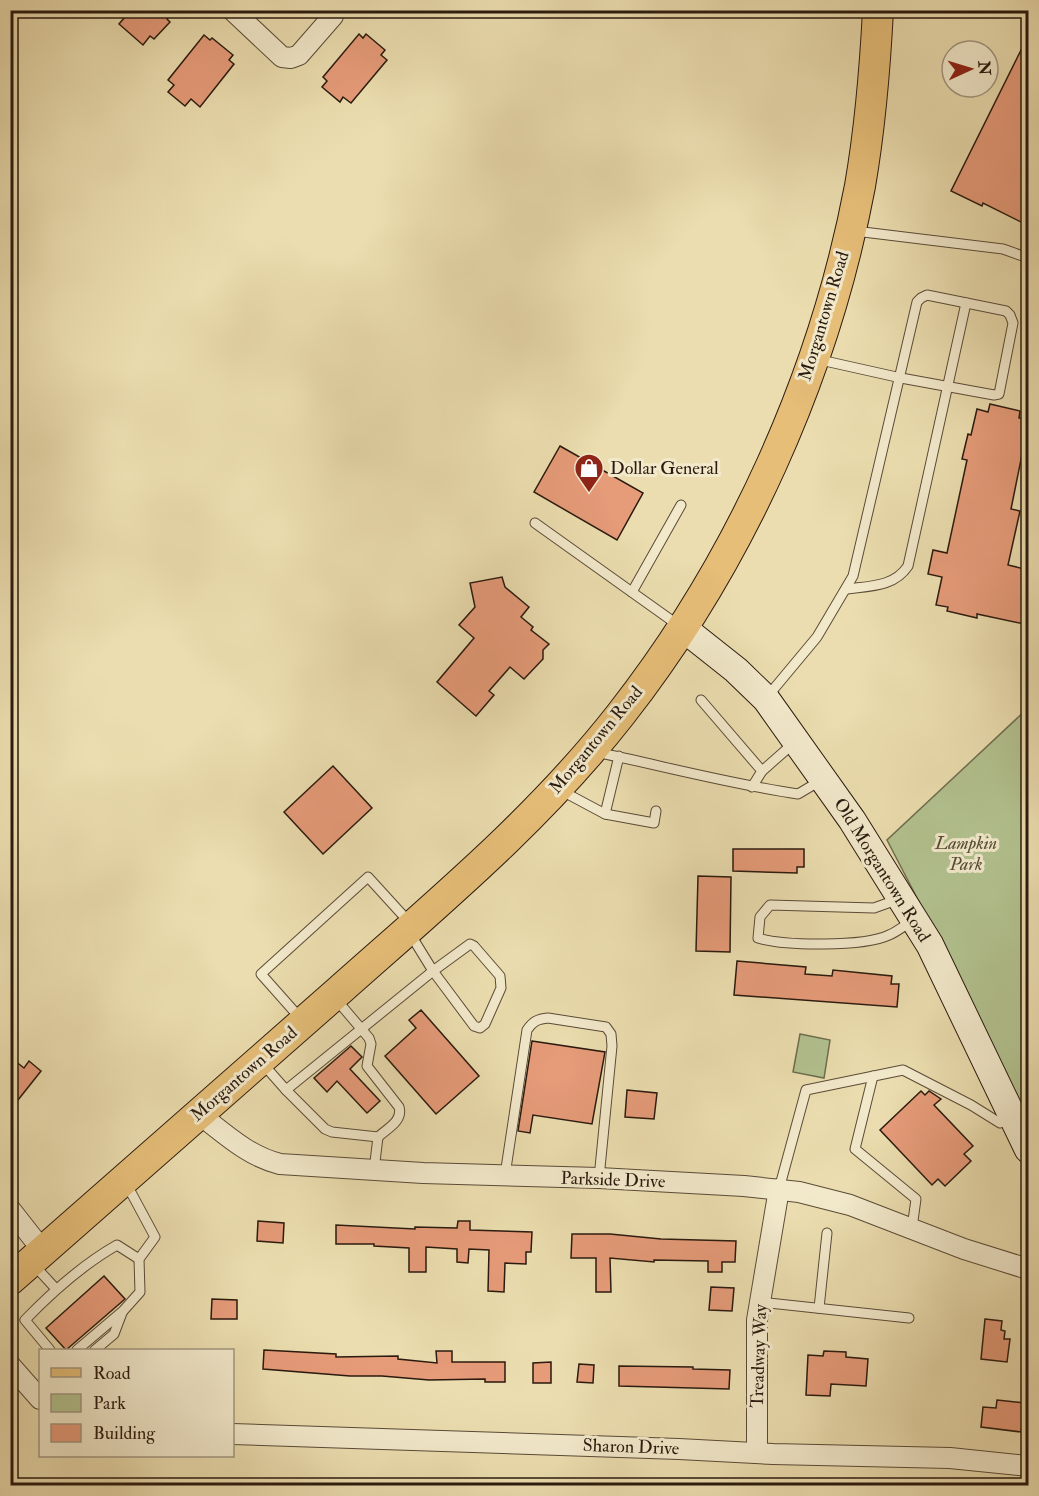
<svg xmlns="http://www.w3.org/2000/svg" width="1039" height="1496" viewBox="0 0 1039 1496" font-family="'IM FELL Double Pica',serif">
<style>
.green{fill:#b2c28f;stroke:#6e6e4f;stroke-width:1.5}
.building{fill:#e69b79;stroke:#2a1a0f;stroke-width:1.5}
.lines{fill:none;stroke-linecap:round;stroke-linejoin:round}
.lane-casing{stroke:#5a4b37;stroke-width:11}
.street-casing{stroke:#5a4b37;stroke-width:22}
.secondary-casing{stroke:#2a1a0f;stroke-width:29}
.primary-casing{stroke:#2a1a0f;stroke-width:32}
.lane{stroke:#f2e9cb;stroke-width:9}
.street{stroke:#f2e9cb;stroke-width:20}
.secondary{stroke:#f2e9cb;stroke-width:27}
.primary{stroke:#e6be78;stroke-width:30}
.labels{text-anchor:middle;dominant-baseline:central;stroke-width:6;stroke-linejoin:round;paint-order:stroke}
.street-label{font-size:18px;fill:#2a1a0f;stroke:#f2e9cb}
.poi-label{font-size:18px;fill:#2a1a0f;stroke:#f2e9cb;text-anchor:start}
.park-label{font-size:18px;font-style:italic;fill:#534c35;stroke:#f2e9cb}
</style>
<rect width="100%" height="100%" fill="#ebddaf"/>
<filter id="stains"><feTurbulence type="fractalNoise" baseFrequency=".00333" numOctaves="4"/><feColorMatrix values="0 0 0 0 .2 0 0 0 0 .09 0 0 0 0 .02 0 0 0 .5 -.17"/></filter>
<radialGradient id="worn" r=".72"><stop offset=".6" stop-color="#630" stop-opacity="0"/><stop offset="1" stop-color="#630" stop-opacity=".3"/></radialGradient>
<g class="green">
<path d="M 1028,708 L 1028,1118 L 972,1004 L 887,840 Z"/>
<path d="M 800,1034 L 830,1040 L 824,1078 L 793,1072 Z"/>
</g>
<g class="building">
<path d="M 131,10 L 175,10 L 167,19 L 170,22 L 154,39 L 150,36 L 143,45 L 119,24 Z"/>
<path d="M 359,34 L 363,38 L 366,34 L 385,50 L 381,55 L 387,60 L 351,103 L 343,97 L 340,102 L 322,87 L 327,81 L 323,77 Z"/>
<path d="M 1029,34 L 1029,226 L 983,203 L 982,206 L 951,191 Z"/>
<path d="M 204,35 L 210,40 L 212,38 L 233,55 L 229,60 L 234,64 L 200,107 L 191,99 L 185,106 L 168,92 L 174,85 L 168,80 Z"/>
<path d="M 990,404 L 1020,411 L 1019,418 L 1029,420 L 1011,509 L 1020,511 L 1008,565 L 1029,570 L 1029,625 L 977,614 L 977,618 L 947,611 L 948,607 L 936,605 L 942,577 L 928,574 L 933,550 L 947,553 L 967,460 L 962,459 L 968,434 L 971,435 L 977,409 L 988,412 Z"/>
<path d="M 560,446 L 643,493 L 617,540 L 534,492 Z"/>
<path d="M 502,577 L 505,587 L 529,607 L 521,617 L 533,627 L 531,630 L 549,644 L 543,650 L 543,659 L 524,679 L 510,667 L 489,691 L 494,695 L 476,716 L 437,682 L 474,638 L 459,625 L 475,607 L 470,583 Z"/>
<path d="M 333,766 L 372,808 L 323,854 L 284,812 Z"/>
<path d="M 733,849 L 804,849 L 804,867 L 797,867 L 797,873 L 733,871 Z"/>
<path d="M 698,876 L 731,877 L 730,952 L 696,951 Z"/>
<path d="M 737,961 L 806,967 L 805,974 L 832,976 L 833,970 L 892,976 L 891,984 L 899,984 L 897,1007 L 734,995 Z"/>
<path d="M 421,1010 L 479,1076 L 436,1114 L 385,1056 L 416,1028 L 409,1020 Z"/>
<path d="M 532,1041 L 605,1052 L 592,1124 L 533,1115 L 530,1133 L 518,1131 Z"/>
<path d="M 351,1046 L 362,1057 L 350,1069 L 380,1101 L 367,1113 L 337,1081 L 327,1092 L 314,1078 Z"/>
<path d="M 10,1057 L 24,1068 L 29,1061 L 41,1071 L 10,1110 Z"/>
<path d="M 627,1090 L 657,1093 L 654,1119 L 625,1117 Z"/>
<path d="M 921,1091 L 925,1095 L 929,1091 L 941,1099 L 934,1105 L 973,1146 L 964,1154 L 971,1161 L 945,1186 L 938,1179 L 932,1185 L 880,1130 Z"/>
<path d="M 258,1221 L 284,1223 L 283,1243 L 257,1241 Z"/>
<path d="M 458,1221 L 470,1221 L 470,1230 L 532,1232 L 531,1252 L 526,1252 L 526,1264 L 505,1263 L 504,1292 L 488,1291 L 489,1250 L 469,1249 L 468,1263 L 457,1262 L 457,1249 L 426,1247 L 426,1272 L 409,1272 L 409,1248 L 374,1246 L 374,1244 L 336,1244 L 336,1225 L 415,1229 L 415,1227 L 457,1228 Z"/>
<path d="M 572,1234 L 610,1234 L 661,1239 L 736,1241 L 735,1262 L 722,1262 L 722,1272 L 708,1272 L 708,1261 L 654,1260 L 654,1262 L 610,1258 L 611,1292 L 596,1292 L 596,1258 L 571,1258 Z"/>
<path d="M 104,1276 L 125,1299 L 66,1350 L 46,1328 Z"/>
<path d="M 711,1287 L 734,1288 L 732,1311 L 709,1310 Z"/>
<path d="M 212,1299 L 237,1300 L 237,1319 L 211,1319 Z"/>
<path d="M 985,1319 L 1002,1321 L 1001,1330 L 1005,1331 L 1004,1339 L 1010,1339 L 1007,1362 L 981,1359 Z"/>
<path d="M 264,1350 L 336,1354 L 336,1357 L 398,1356 L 398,1359 L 437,1363 L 436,1351 L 452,1351 L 452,1362 L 505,1362 L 505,1382 L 485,1382 L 485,1379 L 429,1380 L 382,1376 L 350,1376 L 263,1369 Z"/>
<path d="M 824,1351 L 846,1352 L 846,1357 L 868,1359 L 866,1386 L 831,1384 L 830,1396 L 806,1395 L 808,1355 L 823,1356 Z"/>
<path d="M 551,1362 L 551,1383 L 533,1383 L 533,1363 Z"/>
<path d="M 579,1364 L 594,1365 L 593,1383 L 577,1382 Z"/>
<path d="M 619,1366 L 693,1367 L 693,1369 L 730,1370 L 729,1389 L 619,1386 Z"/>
<path d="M 997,1400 L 1025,1403 L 1021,1432 L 981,1427 L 983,1407 L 996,1408 Z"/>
</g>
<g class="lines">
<g class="lane-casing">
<g id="lane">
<path d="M 855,231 L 1003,249 L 1028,258"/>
<path d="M 535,523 L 678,625"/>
<path d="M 847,589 C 870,586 894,587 908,566 L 966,303"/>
<path d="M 632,592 L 681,505"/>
<path d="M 767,697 L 817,637 L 853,576 L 917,302 L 921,298 L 927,295 L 1006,311 L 1010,315 L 1013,323 L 999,394 L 994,395 L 901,378 L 816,359"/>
<path d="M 701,700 L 762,771 L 752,787"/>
<path d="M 596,752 C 663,766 730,784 798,794 L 820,781"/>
<path d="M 762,771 L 795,742"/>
<path d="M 562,791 L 605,814 L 654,823 L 656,811"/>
<path d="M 605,814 L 619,756"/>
<path d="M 899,899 L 874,908 L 770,905 L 760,917 L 758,938 C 784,946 864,947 889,935 C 897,932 905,925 913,920"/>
<path d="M 470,944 L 474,946 L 500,976 L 501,988 L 485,1024 L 480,1028 L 474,1026 L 433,971 Z"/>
<path d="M 300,1018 L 261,974 L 368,877 L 409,922"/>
<path d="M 263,1064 L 286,1090 L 433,971 L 409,932"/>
<path d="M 873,1076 L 855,1149 L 916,1199 L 912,1228"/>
<path d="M 286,1090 L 325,1129 L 332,1132 L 378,1137 C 388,1128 403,1121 399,1107 L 367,1066 L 371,1044 L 369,1038 L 335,998"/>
<path d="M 374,1170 L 378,1137"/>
<path d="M 505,1175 L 527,1030 C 533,1021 538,1019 548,1018 L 606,1027 L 611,1034 L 612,1046 L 599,1178"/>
<path d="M 779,1189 L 806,1090 L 903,1070 L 971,1105 L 1000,1123 L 1012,1119"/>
<path d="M 33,1264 L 56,1289"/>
<path d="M 760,1302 L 909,1318"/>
<path d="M 819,1308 L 827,1233"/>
<path d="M 50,1350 L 25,1320 C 53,1291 82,1265 117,1245 L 139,1259"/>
<path d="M 77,1350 L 123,1311 L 140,1292 L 139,1259 L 155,1237 L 127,1185"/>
<path d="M 95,1350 L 114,1334 L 122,1313"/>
</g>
</g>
<g class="street-casing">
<g id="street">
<path d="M 232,10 L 282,57 L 291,58 L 299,55 L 333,16 L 334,10"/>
<path d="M 199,1114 C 225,1134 248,1156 280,1164 L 423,1173 L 599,1178 L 744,1186 L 799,1192 L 850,1205 L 964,1249 L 1028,1269"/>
<path d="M 10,1209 L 43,1251"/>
<path d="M 10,1365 L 40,1399"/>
<path d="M 232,1434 L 679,1449 L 773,1454 L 950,1458 L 1028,1466"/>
<path d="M 757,1453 L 757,1320 L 779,1189"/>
</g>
</g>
<g class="secondary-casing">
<path id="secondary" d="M 683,628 L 736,670 L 766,699 L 852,820 L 930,945 L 1028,1149"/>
</g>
<g class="primary-casing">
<path id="primary" d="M 10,1280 C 121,1183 231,1086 341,989 C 439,902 540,818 621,714 C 740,562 824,376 860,186 C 870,128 875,69 878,10"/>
</g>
<use href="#lane" class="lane"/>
<use href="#street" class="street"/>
<use href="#secondary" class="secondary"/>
<use href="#primary" class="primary"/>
</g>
<defs>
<g id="shop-pin" transform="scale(1.5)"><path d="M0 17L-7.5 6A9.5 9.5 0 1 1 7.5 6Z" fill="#8f2418" stroke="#f2e9cb"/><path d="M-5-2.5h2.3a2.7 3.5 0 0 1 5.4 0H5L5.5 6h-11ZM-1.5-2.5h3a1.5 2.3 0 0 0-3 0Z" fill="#fff"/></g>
</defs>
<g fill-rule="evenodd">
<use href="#shop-pin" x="589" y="468"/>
</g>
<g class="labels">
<g class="street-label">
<text transform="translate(824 316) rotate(-73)">Morgantown Road</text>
<text transform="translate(596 740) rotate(-50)">Morgantown Road</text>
<text transform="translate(882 870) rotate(58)">Old Morgantown Road</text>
<text transform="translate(244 1074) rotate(-41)">Morgantown Road</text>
<text transform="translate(613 1180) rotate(2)">Parkside Drive</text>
<text transform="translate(759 1356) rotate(-88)">Treadway Way</text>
<text transform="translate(631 1447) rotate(2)">Sharon Drive</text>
</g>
<g class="poi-label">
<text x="610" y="468">Dollar General</text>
</g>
<g class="park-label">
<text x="966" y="843">Lampkin<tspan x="966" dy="21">Park</tspan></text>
</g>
</g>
<rect width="1039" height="1496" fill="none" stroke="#ebddaf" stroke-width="36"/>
<rect x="12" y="12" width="1015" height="1472" fill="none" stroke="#2a1a0f" stroke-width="3"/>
<rect x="18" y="18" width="1003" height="1460" fill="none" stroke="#2a1a0f" stroke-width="1.5"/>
<rect x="39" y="1349" width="195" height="108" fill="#f2e9cb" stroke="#a29680" stroke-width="1.5"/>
<rect x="51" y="1368" width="30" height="9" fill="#e6be78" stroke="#a29680" stroke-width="1.5"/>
<text x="93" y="1379" font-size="18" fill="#2a1a0f">Road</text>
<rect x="51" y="1394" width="30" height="18" fill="#b2c28f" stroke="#a29680" stroke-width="1.5"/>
<text x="93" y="1409" font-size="18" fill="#2a1a0f">Park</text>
<rect x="51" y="1424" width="30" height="18" fill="#e69b79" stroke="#a29680" stroke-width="1.5"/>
<text x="93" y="1439" font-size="18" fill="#2a1a0f">Building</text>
<g transform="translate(970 69) rotate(86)"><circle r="28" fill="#f2e9cb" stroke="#a29680" stroke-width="1.5"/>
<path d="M0-4.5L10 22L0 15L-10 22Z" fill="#8f2418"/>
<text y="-9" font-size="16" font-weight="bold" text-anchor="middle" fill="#2a1a0f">N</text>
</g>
<rect width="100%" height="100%" filter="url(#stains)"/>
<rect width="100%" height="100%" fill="url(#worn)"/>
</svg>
